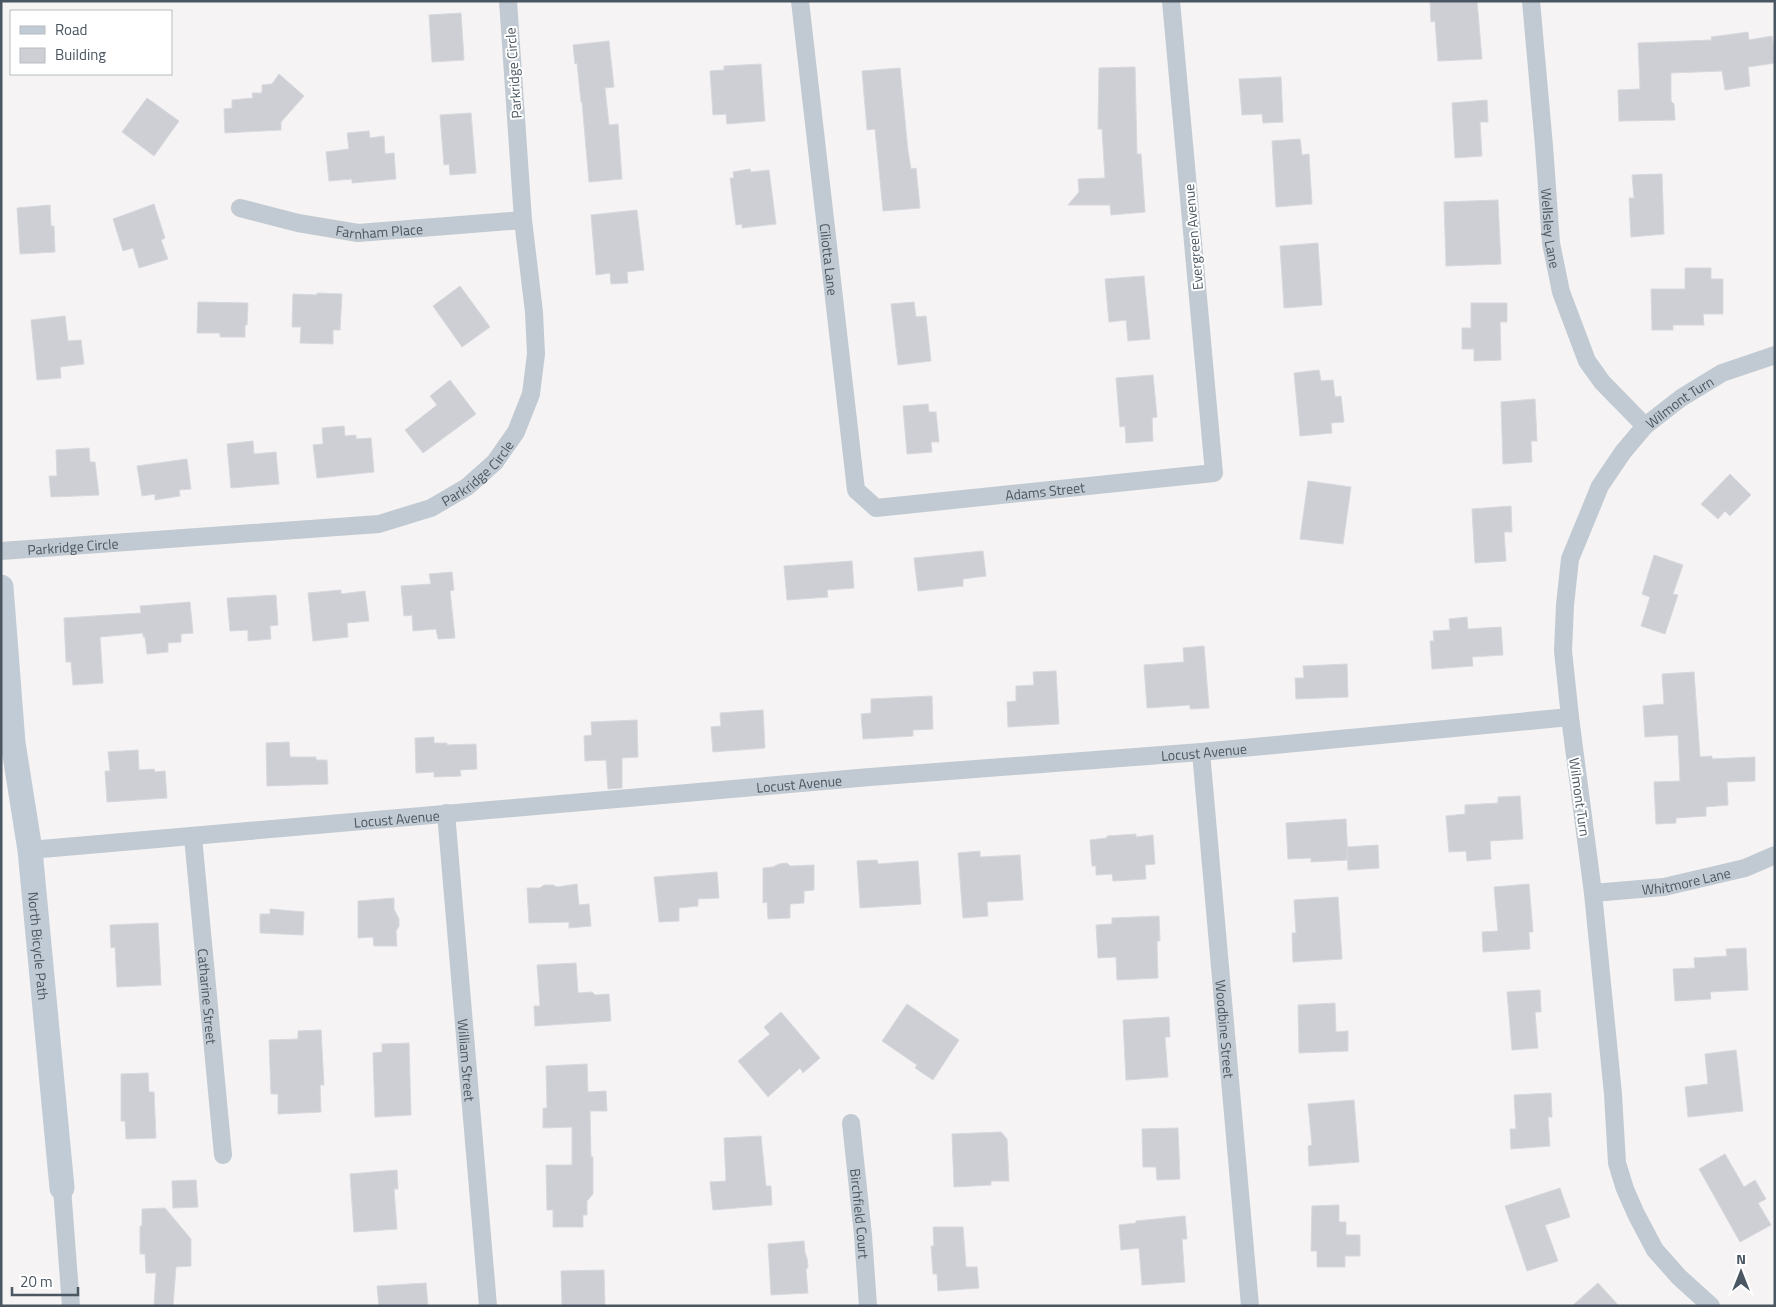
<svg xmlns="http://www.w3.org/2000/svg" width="1776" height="1307" viewBox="0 0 1776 1307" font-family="'Titillium Web',sans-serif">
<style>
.building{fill:#cdcfd5;stroke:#d7d9de}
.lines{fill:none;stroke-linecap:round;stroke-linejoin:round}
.street{stroke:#c1cad2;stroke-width:18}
.secondary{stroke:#c1cbd6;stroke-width:25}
.labels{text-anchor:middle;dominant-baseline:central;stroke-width:4;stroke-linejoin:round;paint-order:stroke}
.street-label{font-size:14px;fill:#4a5661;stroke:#fff}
</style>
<rect width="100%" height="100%" fill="#f5f3f3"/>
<g class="building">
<path d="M 1430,1 L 1477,1 L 1482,59 L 1438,61 L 1435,21 L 1431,22 Z"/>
<path d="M 461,13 L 464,60 L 432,62 L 429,15 Z"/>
<path d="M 1748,32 L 1749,40 L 1772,36 L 1775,58 L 1775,63 L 1748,67 L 1750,86 L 1725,90 L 1722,71 L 1671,73 L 1671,101 L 1674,104 L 1675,120 L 1619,121 L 1618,90 L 1640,89 L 1638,43 L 1712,40 L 1711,37 Z"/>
<path d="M 609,41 L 614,87 L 605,88 L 609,125 L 618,124 L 622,179 L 589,182 L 582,102 L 581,102 L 577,63 L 575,64 L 573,45 Z"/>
<path d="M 761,64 L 765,121 L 727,124 L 726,114 L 713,115 L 710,71 L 724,70 L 724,66 Z"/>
<path d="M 1135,67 L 1137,154 L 1141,154 L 1145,212 L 1111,215 L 1110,205 L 1068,205 L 1079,192 L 1078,179 L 1105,178 L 1102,129 L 1098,129 L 1099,68 Z"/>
<path d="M 900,68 L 908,151 L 911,169 L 916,168 L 920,208 L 883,211 L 875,129 L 867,130 L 862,71 Z"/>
<path d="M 279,74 L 304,96 L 281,122 L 281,130 L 225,133 L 224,109 L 232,108 L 232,100 L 253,98 L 252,93 L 262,93 L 262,85 L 272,84 Z"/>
<path d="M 1281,77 L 1283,122 L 1263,123 L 1262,114 L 1242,115 L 1239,79 Z"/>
<path d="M 147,98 L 179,121 L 154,156 L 122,132 Z"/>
<path d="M 1487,100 L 1488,122 L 1480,122 L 1482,156 L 1455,158 L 1452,103 Z"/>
<path d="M 471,113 L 476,173 L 450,175 L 449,164 L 444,165 L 440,115 Z"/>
<path d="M 369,131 L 370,138 L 384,136 L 385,154 L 394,153 L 396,179 L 352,183 L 352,179 L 329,181 L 326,152 L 349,149 L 347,133 Z"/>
<path d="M 1300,139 L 1302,155 L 1309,154 L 1312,204 L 1276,207 L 1272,141 Z"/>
<path d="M 750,169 L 751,172 L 769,170 L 776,224 L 742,228 L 742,224 L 736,225 L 730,178 L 734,178 L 733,172 Z"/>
<path d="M 1662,174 L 1664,234 L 1631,237 L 1629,198 L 1634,198 L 1632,175 Z"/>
<path d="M 1498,200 L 1501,264 L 1446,266 L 1444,202 Z"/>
<path d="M 154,204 L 165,238 L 161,240 L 168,259 L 139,268 L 133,248 L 123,251 L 113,219 Z"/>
<path d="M 50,205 L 51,226 L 54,226 L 55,252 L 20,254 L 17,208 Z"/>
<path d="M 637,210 L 644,270 L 627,272 L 628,283 L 611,284 L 610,273 L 596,275 L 591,215 Z"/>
<path d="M 1318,243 L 1322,305 L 1284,308 L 1280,246 Z"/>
<path d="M 1685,268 L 1711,268 L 1711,279 L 1723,279 L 1723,314 L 1703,314 L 1704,325 L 1673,325 L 1673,330 L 1652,330 L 1651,289 L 1685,289 Z"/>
<path d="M 1144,276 L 1150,339 L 1128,341 L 1126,320 L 1109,322 L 1105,279 Z"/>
<path d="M 460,286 L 490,327 L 462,347 L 433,306 Z"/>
<path d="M 317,293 L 342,294 L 340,330 L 333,330 L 333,344 L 300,343 L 301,327 L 292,327 L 293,294 L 317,295 Z"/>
<path d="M 198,302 L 248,303 L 247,325 L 245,325 L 245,337 L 220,337 L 220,333 L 197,333 Z"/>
<path d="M 914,302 L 916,317 L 926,316 L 931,361 L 898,365 L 891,304 Z"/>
<path d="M 1471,303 L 1507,303 L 1507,322 L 1500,322 L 1501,360 L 1474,361 L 1474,349 L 1462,349 L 1462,328 L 1471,328 Z"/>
<path d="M 65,316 L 68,341 L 81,340 L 84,364 L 60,367 L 61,378 L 37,380 L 31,320 Z"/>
<path d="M 1319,370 L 1321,381 L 1333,380 L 1335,397 L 1341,396 L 1344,422 L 1331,423 L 1332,433 L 1300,436 L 1294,373 Z"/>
<path d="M 1153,375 L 1157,417 L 1152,418 L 1153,441 L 1126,443 L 1125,426 L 1120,427 L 1116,378 Z"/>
<path d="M 450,380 L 476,414 L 423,453 L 405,430 L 437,405 L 430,396 Z"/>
<path d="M 1535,399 L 1537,441 L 1531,441 L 1532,462 L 1503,464 L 1501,402 Z"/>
<path d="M 928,404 L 929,412 L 936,412 L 939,442 L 931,442 L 932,452 L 907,454 L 903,406 Z"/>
<path d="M 344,426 L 345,436 L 356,435 L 356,439 L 371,438 L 374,472 L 317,478 L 313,445 L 323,444 L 322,428 Z"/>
<path d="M 253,441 L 254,454 L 276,452 L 279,484 L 231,488 L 227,444 Z"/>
<path d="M 89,448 L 90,462 L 95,462 L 99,495 L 51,497 L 49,476 L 57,476 L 56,450 Z"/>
<path d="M 187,459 L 191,489 L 179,490 L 180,496 L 155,500 L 155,494 L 142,496 L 137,466 Z"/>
<path d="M 1730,474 L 1751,495 L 1730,516 L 1725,511 L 1718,519 L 1701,504 Z"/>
<path d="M 1308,481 L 1351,487 L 1343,544 L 1300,539 Z"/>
<path d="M 1511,506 L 1512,532 L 1504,532 L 1506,561 L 1475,563 L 1472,509 Z"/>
<path d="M 983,551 L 986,576 L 963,579 L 963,586 L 918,591 L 914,558 Z"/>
<path d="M 1654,555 L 1683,565 L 1673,594 L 1678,595 L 1665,634 L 1641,626 L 1650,597 L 1642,594 Z"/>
<path d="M 852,561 L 854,588 L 827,590 L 828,597 L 787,600 L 784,566 Z"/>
<path d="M 452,572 L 454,590 L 450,591 L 455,638 L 438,639 L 436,629 L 413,631 L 412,615 L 404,616 L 401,586 L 431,584 L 429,574 Z"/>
<path d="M 341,590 L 341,594 L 365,591 L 369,621 L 347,623 L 348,637 L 313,641 L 308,593 Z"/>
<path d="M 276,595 L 278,625 L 270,626 L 271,639 L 248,641 L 248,630 L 230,631 L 227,598 Z"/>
<path d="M 190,602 L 193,633 L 181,634 L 181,642 L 168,643 L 168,652 L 147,654 L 145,637 L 143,637 L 143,633 L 100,637 L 103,683 L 73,685 L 71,662 L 66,662 L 64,618 L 141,613 L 140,606 Z"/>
<path d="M 1467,617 L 1468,629 L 1501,627 L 1503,655 L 1472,657 L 1473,666 L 1432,669 L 1430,641 L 1434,641 L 1433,631 L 1450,630 L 1449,619 Z"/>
<path d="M 1204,646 L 1209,708 L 1190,709 L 1190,705 L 1147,708 L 1144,665 L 1184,662 L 1183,648 Z"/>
<path d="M 1347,664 L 1348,697 L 1296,699 L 1295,678 L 1304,678 L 1303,666 Z"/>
<path d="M 1056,671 L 1059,724 L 1008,727 L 1007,702 L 1016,701 L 1016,686 L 1034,685 L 1033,672 Z"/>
<path d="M 1694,672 L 1700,757 L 1712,756 L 1712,759 L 1755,757 L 1755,781 L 1727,782 L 1728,805 L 1706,807 L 1706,816 L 1676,818 L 1676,823 L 1656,824 L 1654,782 L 1680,781 L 1678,735 L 1645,737 L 1643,706 L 1664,704 L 1662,674 Z"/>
<path d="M 932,696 L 933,729 L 913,730 L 913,736 L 863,739 L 861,714 L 871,713 L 871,699 Z"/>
<path d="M 763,710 L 765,748 L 713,752 L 711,727 L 721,726 L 720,713 Z"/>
<path d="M 637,720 L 638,757 L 622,758 L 622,788 L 608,789 L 606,760 L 585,761 L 584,736 L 592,735 L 591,722 Z"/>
<path d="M 434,737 L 434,743 L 447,743 L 447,745 L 476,744 L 477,769 L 460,770 L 461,776 L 434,777 L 434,772 L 416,773 L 415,738 Z"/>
<path d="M 289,742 L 290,757 L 316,757 L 316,760 L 327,760 L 328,784 L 267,786 L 266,743 Z"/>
<path d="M 138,750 L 139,770 L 154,769 L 155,772 L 165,771 L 167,798 L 107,802 L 105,771 L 110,771 L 108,752 Z"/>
<path d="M 1520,796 L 1523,839 L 1490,841 L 1491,859 L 1467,861 L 1466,851 L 1449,852 L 1446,816 L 1465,814 L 1465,805 L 1498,803 L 1498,797 Z"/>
<path d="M 1346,819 L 1348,860 L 1311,862 L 1311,858 L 1288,859 L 1286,823 Z"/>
<path d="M 1136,834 L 1136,837 L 1153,835 L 1155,864 L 1145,865 L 1146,879 L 1113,881 L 1112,874 L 1096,875 L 1096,866 L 1092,866 L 1090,840 L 1107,838 L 1107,836 Z"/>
<path d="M 1378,845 L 1379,868 L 1348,870 L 1347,847 Z"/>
<path d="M 980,851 L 980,857 L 1020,855 L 1023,900 L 987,902 L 988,916 L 963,918 L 958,853 Z"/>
<path d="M 877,860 L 878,864 L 918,861 L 921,904 L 860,908 L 857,861 Z"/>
<path d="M 787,863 L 790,866 L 814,865 L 814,890 L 804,891 L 804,903 L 790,904 L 790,918 L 768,919 L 767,902 L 763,903 L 763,868 L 773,867 L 779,864 Z"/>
<path d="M 717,872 L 719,898 L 698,899 L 698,906 L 679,908 L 679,921 L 659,922 L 654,877 Z"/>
<path d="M 577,884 L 579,905 L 589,904 L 591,926 L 569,928 L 569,922 L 529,923 L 527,888 L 540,888 L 544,885 L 553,885 L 557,887 Z"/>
<path d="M 1529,884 L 1533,932 L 1529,932 L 1530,949 L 1483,952 L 1482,932 L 1498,931 L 1494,887 Z"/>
<path d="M 1338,897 L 1342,959 L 1293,962 L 1292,933 L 1296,933 L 1294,900 Z"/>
<path d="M 394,898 L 394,909 L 399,919 L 399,926 L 396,931 L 397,946 L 374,946 L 373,937 L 358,938 L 358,901 Z"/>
<path d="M 270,909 L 304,912 L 303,935 L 260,933 L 260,914 L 270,914 Z"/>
<path d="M 1159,916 L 1160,941 L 1157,941 L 1158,978 L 1117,980 L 1116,957 L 1098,958 L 1096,925 L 1112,924 L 1112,918 Z"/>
<path d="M 158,923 L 161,985 L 117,987 L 115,947 L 111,948 L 110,925 Z"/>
<path d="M 1746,948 L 1748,990 L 1710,992 L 1711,999 L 1675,1001 L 1673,969 L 1695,968 L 1694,958 L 1727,956 L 1726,949 Z"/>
<path d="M 576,963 L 578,993 L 592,992 L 595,995 L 609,994 L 611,1021 L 535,1026 L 534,1006 L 540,1006 L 537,965 Z"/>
<path d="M 1540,990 L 1541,1012 L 1535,1012 L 1538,1048 L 1512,1050 L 1507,992 Z"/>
<path d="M 1335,1003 L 1336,1032 L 1348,1031 L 1348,1051 L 1299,1053 L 1298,1005 Z"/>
<path d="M 907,1004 L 959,1040 L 933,1080 L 915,1068 L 917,1065 L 882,1041 Z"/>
<path d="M 781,1012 L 820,1058 L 803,1073 L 800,1068 L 768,1097 L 738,1061 L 770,1034 L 764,1027 Z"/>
<path d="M 1169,1017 L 1170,1037 L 1165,1037 L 1168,1077 L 1126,1080 L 1123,1020 Z"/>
<path d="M 321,1030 L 324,1085 L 320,1085 L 321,1112 L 278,1114 L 278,1094 L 271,1094 L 269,1040 L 298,1039 L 298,1031 Z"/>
<path d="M 409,1043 L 411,1115 L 375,1117 L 373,1053 L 382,1052 L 382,1044 Z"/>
<path d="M 1736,1050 L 1743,1111 L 1688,1117 L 1685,1087 L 1708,1084 L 1705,1054 Z"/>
<path d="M 587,1064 L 588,1092 L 606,1091 L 607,1111 L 590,1111 L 591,1157 L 593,1157 L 593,1194 L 587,1201 L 587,1215 L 583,1215 L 583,1227 L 553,1227 L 553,1210 L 547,1210 L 546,1165 L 572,1165 L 572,1127 L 543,1128 L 543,1108 L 547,1108 L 546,1066 Z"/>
<path d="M 148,1073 L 149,1092 L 154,1092 L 156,1138 L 126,1139 L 125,1121 L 121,1121 L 121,1074 Z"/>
<path d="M 1551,1093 L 1552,1117 L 1548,1117 L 1550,1146 L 1511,1149 L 1510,1129 L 1516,1129 L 1514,1095 Z"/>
<path d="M 1354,1100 L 1359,1162 L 1309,1166 L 1308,1146 L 1312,1145 L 1308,1104 Z"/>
<path d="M 1178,1128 L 1180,1179 L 1157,1180 L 1156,1167 L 1143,1167 L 1142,1129 Z"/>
<path d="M 1001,1132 L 1007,1139 L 1009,1181 L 991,1181 L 991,1185 L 954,1187 L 952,1134 Z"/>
<path d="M 761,1136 L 766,1186 L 771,1186 L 772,1205 L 713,1210 L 710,1182 L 726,1181 L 724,1138 Z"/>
<path d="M 1725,1154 L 1744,1187 L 1755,1180 L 1766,1199 L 1758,1203 L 1771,1225 L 1740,1242 L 1699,1169 Z"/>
<path d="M 397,1170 L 398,1189 L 394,1189 L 397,1229 L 354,1232 L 350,1174 Z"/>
<path d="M 196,1180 L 198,1207 L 173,1208 L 172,1181 Z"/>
<path d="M 1560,1188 L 1570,1217 L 1545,1225 L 1558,1261 L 1527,1271 L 1505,1206 Z"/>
<path d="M 1339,1205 L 1339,1222 L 1346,1222 L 1346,1235 L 1360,1235 L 1360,1256 L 1345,1256 L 1345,1267 L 1317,1267 L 1317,1251 L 1311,1251 L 1312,1206 Z"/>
<path d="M 165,1208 L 191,1239 L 191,1266 L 176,1267 L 173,1306 L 154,1306 L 156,1273 L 146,1273 L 145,1254 L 140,1254 L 140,1226 L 142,1226 L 142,1209 Z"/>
<path d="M 1185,1216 L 1187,1239 L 1182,1239 L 1185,1282 L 1142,1285 L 1139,1248 L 1121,1250 L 1119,1225 L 1136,1223 L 1136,1221 Z"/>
<path d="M 933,1227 L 963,1227 L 966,1267 L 977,1267 L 979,1288 L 938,1291 L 937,1274 L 933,1274 L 931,1246 L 934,1246 Z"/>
<path d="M 804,1241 L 805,1253 L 807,1258 L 808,1267 L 806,1270 L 808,1293 L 771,1295 L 768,1244 Z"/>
<path d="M 604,1270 L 605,1306 L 562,1306 L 561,1271 Z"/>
<path d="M 426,1283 L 428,1306 L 379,1306 L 377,1286 Z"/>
<path d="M 1598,1283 L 1619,1306 L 1572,1306 Z"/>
</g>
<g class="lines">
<g class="street">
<path id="s1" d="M 800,1 L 856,490 L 876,508 L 1214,473 L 1171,1"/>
<path id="s2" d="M 1531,1 L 1544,146 L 1551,243 L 1561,292 L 1587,361 L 1602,382 L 1645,426"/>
<path id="s3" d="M 240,208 L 298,223 L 358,233 L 523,220"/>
<path id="s4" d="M 1,551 L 379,524 L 431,508 L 467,487 L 495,462 L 516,432 L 531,394 L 536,354 L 534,312 L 523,220 L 508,1"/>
<path id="s5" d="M 1201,752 L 1250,1306"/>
<path id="s6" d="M 446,813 L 488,1306"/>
<path id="s7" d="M 193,837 L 223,1155"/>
<path id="s8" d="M 30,850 L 870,777 L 1201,752 L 1570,717"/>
<path id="s9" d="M 1593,893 L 1664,887 L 1745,868 L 1775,855"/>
<path id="s10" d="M 851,1123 L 863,1235 L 868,1306"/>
<path d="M 62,1188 L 71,1306"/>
<path id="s11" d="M 1711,1306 L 1679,1277 L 1655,1250 L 1636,1214 L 1625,1189 L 1617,1163 L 1613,1094 L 1593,893 L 1570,717 L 1563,651 L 1565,605 L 1570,559 L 1600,486 L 1623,452 L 1645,426 L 1681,398 L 1722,373 L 1775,355"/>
</g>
<path class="secondary" id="s12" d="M 1,587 L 13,743 L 30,850 L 62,1188"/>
</g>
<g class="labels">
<g class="street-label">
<text transform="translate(513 73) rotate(-94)">Parkridge Circle</text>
<text stroke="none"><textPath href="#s2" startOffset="228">Wellsley Lane</textPath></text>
<text stroke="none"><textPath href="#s3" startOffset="142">Farnham Place</textPath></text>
<text transform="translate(1193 237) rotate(-95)">Evergreen Avenue</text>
<text stroke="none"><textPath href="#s1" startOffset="260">Ciliotta Lane</textPath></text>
<text stroke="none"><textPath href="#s11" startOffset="978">Wilmont Turn</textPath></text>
<text stroke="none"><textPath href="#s4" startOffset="492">Parkridge Circle</textPath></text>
<text stroke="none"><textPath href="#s1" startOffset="689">Adams Street</textPath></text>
<text stroke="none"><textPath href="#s4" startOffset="72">Parkridge Circle</textPath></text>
<text stroke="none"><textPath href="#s8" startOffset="1178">Locust Avenue</textPath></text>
<text stroke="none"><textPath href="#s8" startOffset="772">Locust Avenue</textPath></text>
<text transform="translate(1580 797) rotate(82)">Wilmont Turn</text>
<text stroke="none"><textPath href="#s8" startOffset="368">Locust Avenue</textPath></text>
<text stroke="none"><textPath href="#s9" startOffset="94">Whitmore Lane</textPath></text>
<text stroke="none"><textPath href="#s12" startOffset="361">North Bicycle Path</textPath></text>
<text stroke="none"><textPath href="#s7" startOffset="160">Catharine Street</textPath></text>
<text stroke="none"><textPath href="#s5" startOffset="278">Woodbine Street</textPath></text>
<text stroke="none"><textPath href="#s6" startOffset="248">William Street</textPath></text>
<text stroke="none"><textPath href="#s10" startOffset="91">Birchfield Court</textPath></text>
</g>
</g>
<rect width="1776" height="1307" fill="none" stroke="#4a5661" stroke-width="5"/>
<rect x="10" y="10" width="162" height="65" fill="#ffffff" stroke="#b7bbc0"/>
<rect x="20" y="26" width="25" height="8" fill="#c1cbd6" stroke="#b7bbc0"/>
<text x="55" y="35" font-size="15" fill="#4a5661">Road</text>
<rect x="20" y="48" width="25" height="15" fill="#cdcfd5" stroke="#b7bbc0"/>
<text x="55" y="60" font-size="15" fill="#4a5661">Building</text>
<g transform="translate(1741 1272)" stroke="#ffffff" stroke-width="4" paint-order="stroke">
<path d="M0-4L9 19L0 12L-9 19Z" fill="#4a5661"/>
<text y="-8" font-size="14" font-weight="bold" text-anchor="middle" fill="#4a5661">N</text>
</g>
<path d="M12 1287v8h66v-8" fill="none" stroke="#4a5661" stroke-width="2.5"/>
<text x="20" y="1287" font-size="15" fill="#4a5661" stroke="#ffffff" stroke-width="4" paint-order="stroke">20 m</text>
</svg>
